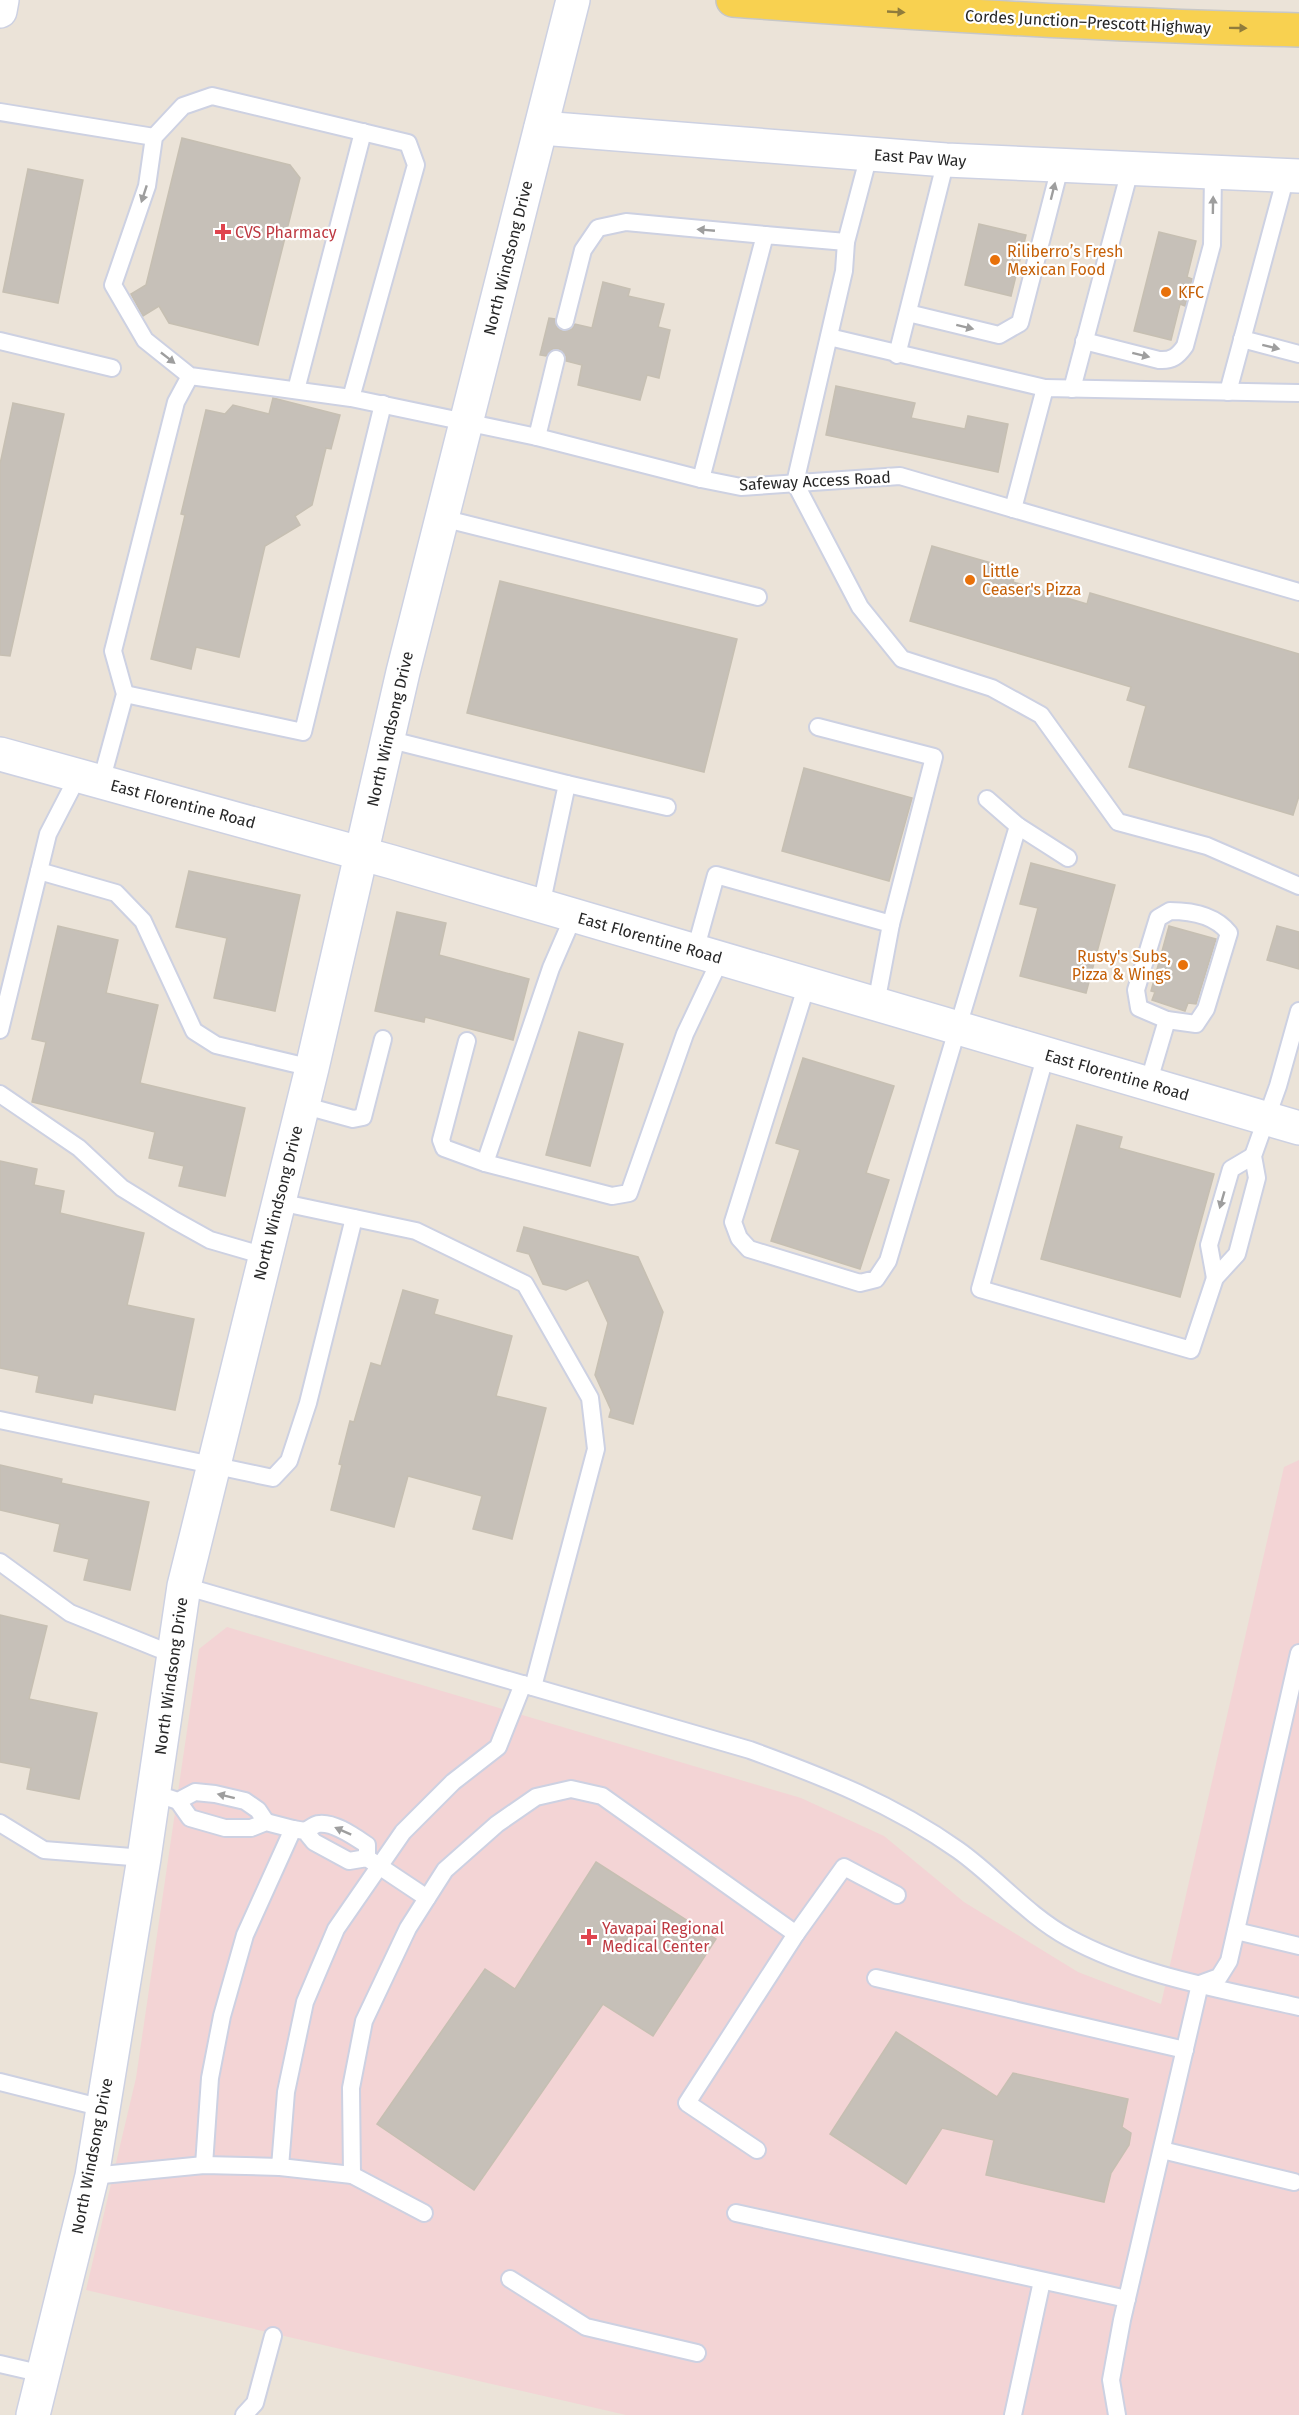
<svg xmlns="http://www.w3.org/2000/svg" width="1299" height="2415" viewBox="0 0 1299 2415" font-family="'Fira Sans',sans-serif">
<style>
.medical{fill:#f3d4d5}
.building{fill:#c6c0b8;stroke:#c6bfb2;stroke-width:1.5}
.lines{fill:none;stroke-linecap:round;stroke-linejoin:round}
.lane-casing{stroke:#cdd1e2;stroke-width:20}
.street-casing{stroke:#cdd1e2;stroke-width:36}
.secondary-casing{stroke:#cdd1e2;stroke-width:36}
.primary-casing{stroke:#c7c7c7;stroke-width:36}
.lane{stroke:#fff;stroke-width:16}
.street{stroke:#fff;stroke-width:33}
.secondary{stroke:#fff;stroke-width:33}
.primary{stroke:#f8d150;stroke-width:33}
.oneway{fill:#907c3c}
.oneway2{fill:#9e9e9e}
.health-dot{fill:#e0444e;stroke:#fff;stroke-width:2}
.food-dot{fill:#e8710a;stroke:#fff;stroke-width:2}
.labels{text-anchor:middle;dominant-baseline:central;stroke-width:4.5;stroke-linejoin:round;paint-order:stroke}
.street-label{font-size:16px;fill:#272727;stroke:#fff}
.health-label{font-size:16px;fill:#be3a42;stroke:#fff;text-anchor:start}
.food-label{font-size:16px;fill:#c56008;stroke:#fff;text-anchor:start}
</style>
<rect width="100%" height="100%" fill="#ebe3d8"/>
<path class="medical" d="M 1299,1460 L 1299,2415 L 626,2415 L 86,2290 L 136,2078 L 199,1649 L 227,1627 L 801,1798 L 884,1836 L 964,1902 L 1078,1972 L 1161,2004 L 1284,1467 Z"/>
<g class="building">
<path d="M 182,138 L 290,165 L 300,178 L 258,345 L 169,323 L 159,306 L 143,316 L 131,294 L 146,285 Z"/>
<path d="M 28,169 L 83,180 L 58,303 L 3,292 Z"/>
<path d="M 979,224 L 1026,235 L 1011,296 L 965,285 Z"/>
<path d="M 1159,232 L 1196,241 L 1187,277 L 1192,279 L 1185,306 L 1180,304 L 1171,340 L 1134,331 Z"/>
<path d="M 603,282 L 630,289 L 628,296 L 664,304 L 658,327 L 670,330 L 659,378 L 647,375 L 640,400 L 578,385 L 582,365 L 566,361 L 566,356 L 559,349 L 553,349 L 546,356 L 540,355 L 549,318 L 555,319 L 557,328 L 563,331 L 572,329 L 575,324 L 592,328 Z"/>
<path d="M 836,386 L 915,403 L 911,418 L 965,429 L 968,416 L 1008,424 L 998,472 L 826,435 Z"/>
<path d="M 273,398 L 340,415 L 331,449 L 326,448 L 312,505 L 295,516 L 300,525 L 265,546 L 239,657 L 196,647 L 191,669 L 151,659 L 185,515 L 181,514 L 206,410 L 225,414 L 233,405 L 269,414 Z"/>
<path d="M 13,403 L 64,414 L 10,656 L 0,655 L 0,464 Z"/>
<path d="M 932,546 L 1016,570 L 1013,582 L 1087,604 L 1090,593 L 1299,654 L 1299,796 L 1293,815 L 1129,767 L 1146,706 L 1127,700 L 1131,687 L 910,621 Z"/>
<path d="M 500,581 L 737,639 L 704,772 L 467,713 Z"/>
<path d="M 804,768 L 912,798 L 889,881 L 782,851 Z"/>
<path d="M 1031,863 L 1115,885 L 1086,993 L 1020,976 L 1038,908 L 1020,904 Z"/>
<path d="M 189,871 L 300,895 L 275,1011 L 214,998 L 227,938 L 176,927 Z"/>
<path d="M 397,912 L 446,923 L 439,955 L 529,979 L 513,1040 L 425,1017 L 424,1022 L 375,1011 Z"/>
<path d="M 58,926 L 118,940 L 106,993 L 158,1005 L 140,1083 L 245,1108 L 225,1196 L 179,1186 L 184,1166 L 149,1158 L 155,1132 L 32,1102 L 46,1042 L 32,1039 Z"/>
<path d="M 1169,926 L 1216,939 L 1196,1004 L 1188,1003 L 1185,1011 L 1152,1000 L 1155,992 L 1151,991 Z"/>
<path d="M 1277,926 L 1299,932 L 1299,969 L 1267,960 Z"/>
<path d="M 579,1032 L 623,1044 L 590,1166 L 546,1155 Z"/>
<path d="M 803,1058 L 894,1086 L 866,1173 L 889,1180 L 860,1269 L 771,1241 L 800,1150 L 776,1143 Z"/>
<path d="M 1077,1125 L 1122,1137 L 1119,1148 L 1214,1174 L 1180,1297 L 1041,1259 Z"/>
<path d="M 0,1161 L 37,1169 L 34,1185 L 64,1191 L 60,1213 L 144,1233 L 127,1305 L 194,1319 L 175,1410 L 94,1394 L 92,1403 L 36,1392 L 39,1376 L 0,1368 Z"/>
<path d="M 524,1227 L 638,1257 L 663,1312 L 633,1424 L 609,1417 L 611,1410 L 595,1375 L 608,1323 L 588,1280 L 566,1290 L 543,1284 L 529,1254 L 517,1251 Z"/>
<path d="M 403,1290 L 438,1300 L 434,1314 L 512,1336 L 496,1396 L 546,1408 L 512,1539 L 473,1529 L 482,1496 L 408,1476 L 394,1527 L 331,1510 L 342,1465 L 339,1464 L 350,1421 L 354,1422 L 371,1363 L 381,1366 Z"/>
<path d="M 0,1465 L 62,1479 L 61,1483 L 149,1502 L 130,1590 L 84,1580 L 89,1559 L 54,1551 L 60,1524 L 0,1510 Z"/>
<path d="M 0,1615 L 47,1626 L 29,1699 L 97,1713 L 79,1799 L 27,1789 L 31,1768 L 0,1762 Z"/>
<path d="M 596,1862 L 716,1939 L 653,2036 L 603,2004 L 474,2190 L 377,2124 L 485,1969 L 515,1989 Z"/>
<path d="M 896,2032 L 997,2097 L 1013,2073 L 1128,2099 L 1122,2127 L 1131,2133 L 1129,2145 L 1111,2173 L 1104,2202 L 986,2175 L 994,2140 L 942,2128 L 906,2184 L 830,2134 Z"/>
</g>
<g class="lines">
<g class="lane-casing">
<g id="lane">
<path d="M 0,112 L 154,137"/>
<path d="M 846,242 L 844,271 L 795,483 L 860,607 L 902,659 L 992,688 L 1041,715 L 1118,822 L 1207,846 L 1299,886"/>
<path d="M 908,313 L 999,335 L 1020,323 L 1060,167"/>
<path d="M 565,321 L 583,250 L 598,228 L 626,222 L 765,235"/>
<path d="M 829,337 L 1045,388"/>
<path d="M 1242,339 L 1299,354"/>
<path d="M 0,341 L 112,368"/>
<path d="M 1084,341 L 1159,360 C 1172,361 1178,356 1185,346 L 1212,245 L 1213,173"/>
<path d="M 897,355 L 946,160"/>
<path d="M 1072,389 L 1130,170"/>
<path d="M 296,390 L 363,132"/>
<path d="M 1228,392 L 1286,176"/>
<path d="M 351,398 L 416,165 L 408,143 L 212,96 L 183,106 L 154,137 L 147,186 L 113,285 L 145,340 L 190,376 L 351,398 L 537,437 L 701,479 L 741,487 L 900,476 L 1299,592"/>
<path d="M 537,437 L 556,359"/>
<path d="M 701,479 L 765,235 L 846,242 L 869,155"/>
<path d="M 1013,509 L 1045,388 L 1299,393"/>
<path d="M 442,518 L 758,597"/>
<path d="M 125,694 L 303,732 L 383,404"/>
<path d="M 818,727 L 934,757 L 891,924"/>
<path d="M 387,739 L 567,784 L 541,906"/>
<path d="M 78,776 L 48,834 L 39,871 L 116,893 L 143,921 L 194,1031 L 216,1045 L 312,1068"/>
<path d="M 101,782 L 125,694 L 113,651 L 176,402 L 190,376"/>
<path d="M 567,784 L 667,807"/>
<path d="M 987,799 L 1018,826 L 1068,858"/>
<path d="M 1170,911 C 1191,911 1215,915 1229,933 L 1206,1009 L 1196,1024 L 1167,1020 L 1139,1008 L 1136,990 L 1158,918 Z"/>
<path d="M 695,951 L 716,875 L 891,924 L 876,1004"/>
<path d="M 807,984 L 733,1222 L 739,1238 L 749,1249 L 860,1283 L 876,1279 L 888,1261 L 1018,826"/>
<path d="M 0,1030 L 39,871"/>
<path d="M 467,1041 L 441,1140 L 444,1148 L 485,1163 L 551,968 L 574,915"/>
<path d="M 1046,1054 L 980,1289 L 1191,1350 L 1215,1278 L 1237,1254 L 1257,1178 L 1253,1156 L 1278,1086 L 1299,1011"/>
<path d="M 1148,1084 L 1167,1020"/>
<path d="M 0,1094 L 79,1148 L 122,1188 L 174,1220 L 210,1240 L 265,1256"/>
<path d="M 302,1105 L 353,1119 L 363,1117 L 383,1039"/>
<path d="M 485,1163 L 612,1196 L 629,1193 L 685,1034 L 721,958"/>
<path d="M 279,1202 L 416,1231 L 525,1284 L 590,1398 L 596,1449 L 533,1687"/>
<path d="M 1215,1278 L 1209,1245 L 1231,1169 L 1253,1156"/>
<path d="M 0,1420 L 273,1478 L 289,1461 L 308,1403 L 354,1218"/>
<path d="M 0,1562 L 70,1613 L 174,1655"/>
<path d="M 184,1586 L 750,1750 C 824,1777 893,1804 958,1850 C 996,1877 1027,1915 1069,1938 C 1139,1976 1221,1989 1299,2007"/>
<path d="M 169,1798 L 178,1801 L 195,1792 L 215,1794 L 245,1801 L 258,1810 L 266,1822"/>
<path d="M 178,1801 L 190,1818 L 225,1828 L 251,1828 L 266,1822 L 293,1829 L 245,1935 L 222,2016 L 210,2078 L 204,2165"/>
<path d="M 0,1823 L 44,1850 L 144,1858"/>
<path d="M 293,1829 L 305,1831 L 314,1842 L 349,1861 L 367,1858 L 427,1898"/>
<path d="M 305,1831 C 309,1829 314,1825 318,1824 C 333,1821 355,1837 367,1845 L 367,1858"/>
<path d="M 1236,1931 L 1299,1946"/>
<path d="M 796,1934 L 844,1867 L 897,1895"/>
<path d="M 876,1978 L 1185,2050"/>
<path d="M 0,2082 L 103,2108"/>
<path d="M 1162,2150 L 1294,2182"/>
<path d="M 280,2167 L 352,2175 L 424,2213"/>
<path d="M 352,2175 L 351,2088 L 364,2021 L 408,1928 L 445,1870 L 497,1824 L 536,1797 L 571,1789 L 602,1796 L 796,1934 L 687,2103 L 757,2150"/>
<path d="M 92,2176 L 204,2165 L 280,2167 L 286,2092 L 305,2002 L 336,1929 L 403,1832 L 453,1782 L 498,1747 L 523,1684"/>
<path d="M 736,2213 L 1127,2299"/>
<path d="M 510,2279 L 586,2327 L 697,2353"/>
<path d="M 0,2364 L 43,2374"/>
<path d="M 244,2415 L 255,2403 L 273,2336"/>
<path d="M 1013,2415 L 1042,2281"/>
<path d="M 1117,2415 L 1111,2380 L 1122,2320 L 1200,1984 L 1219,1977 L 1229,1961 L 1299,1653"/>
</g>
</g>
<g class="street-casing">
<path id="street" d="M 0,11 L 2,0"/>
</g>
<g class="secondary-casing">
<g id="secondary">
<path d="M 541,128 L 946,160 L 1299,176"/>
<path d="M 0,754 L 392,862 L 1299,1128"/>
<path d="M 33,2415 L 92,2176 L 144,1858 L 184,1586 L 312,1068 L 403,672 L 573,0"/>
</g>
</g>
<g class="primary-casing">
<path id="primary" d="M 733,0 C 921,14 1110,26 1299,30"/>
</g>
<use href="#lane" class="lane"/>
<use href="#street" class="street"/>
<use href="#secondary" class="secondary"/>
<use href="#primary" class="primary"/>
</g>
<defs><path id="oneway-solid" d="M-6-.8H1V-3.2L6.5 0L1 3.2V.8H-6Z" transform="scale(1.5)"/></defs>
<g class="oneway">
<use href="#oneway-solid" transform="translate(896 12) rotate(3)"/>
<use href="#oneway-solid" transform="translate(1238 28) rotate(1)"/>
</g>
<g class="oneway2">
<use href="#oneway-solid" transform="translate(1053 191) rotate(-76)"/>
<use href="#oneway-solid" transform="translate(144 194) rotate(108)"/>
<use href="#oneway-solid" transform="translate(1213 205) rotate(-89)"/>
<use href="#oneway-solid" transform="translate(706 230) rotate(-175)"/>
<use href="#oneway-solid" transform="translate(965 327) rotate(14)"/>
<use href="#oneway-solid" transform="translate(1271 347) rotate(14)"/>
<use href="#oneway-solid" transform="translate(1141 355) rotate(14)"/>
<use href="#oneway-solid" transform="translate(168 358) rotate(38)"/>
<use href="#oneway-solid" transform="translate(1222 1200) rotate(106)"/>
<use href="#oneway-solid" transform="translate(226 1796) rotate(-166)"/>
<use href="#oneway-solid" transform="translate(343 1831) rotate(-156)"/>
</g>
<g class="health-dot">
<path d="M220 223h6v6h6v6h-6v6h-6v-6h-6v-6h6z"/>
<path d="M586 1928h6v6h6v6h-6v6h-6v-6h-6v-6h6z"/>
</g>
<g class="food-dot">
<circle cx="995" cy="260" r="6"/>
<circle cx="1166" cy="292" r="6"/>
<circle cx="970" cy="580" r="6"/>
<circle cx="1183" cy="965" r="6"/>
</g>
<g class="labels">
<g class="street-label">
<text transform="translate(1088 22) rotate(3)">Cordes Junction–Prescott Highway</text>
<text transform="translate(920 158) rotate(4)">East Pav Way</text>
<text transform="translate(508 258) rotate(-76)">North Windsong Drive</text>
<text transform="translate(815 481) rotate(-3)">Safeway Access Road</text>
<text transform="translate(390 729) rotate(-77)">North Windsong Drive</text>
<text transform="translate(183 804) rotate(15)">East Florentine Road</text>
<text transform="translate(650 938) rotate(16)">East Florentine Road</text>
<text transform="translate(1117 1075) rotate(16)">East Florentine Road</text>
<text transform="translate(278 1203) rotate(-76)">North Windsong Drive</text>
<text transform="translate(171 1676) rotate(-82)">North Windsong Drive</text>
<text transform="translate(92 2156) rotate(-79)">North Windsong Drive</text>
</g>
<g class="health-label">
<text x="235" y="232">CVS Pharmacy</text>
<text x="602" y="1928">Yavapai Regional<tspan x="602" dy="18">Medical Center</tspan></text>
</g>
<g class="food-label">
<text x="1007" y="251">Riliberro’s Fresh<tspan x="1007" dy="18">Mexican Food</tspan></text>
<text x="1178" y="292">KFC</text>
<text x="982" y="571">Little<tspan x="982" dy="18">Ceaser's Pizza</tspan></text>
<text x="1171" y="956" text-anchor="end">Rusty's Subs,<tspan x="1171" dy="18">Pizza &amp; Wings</tspan></text>
</g>
</g>
</svg>
